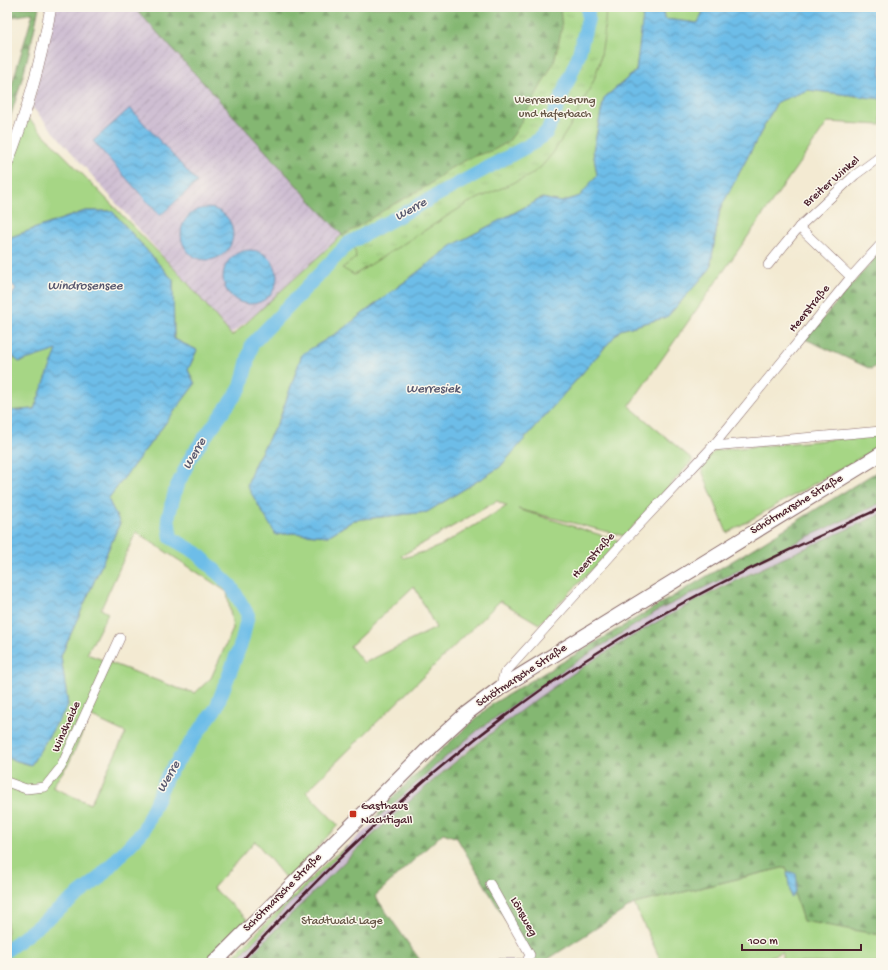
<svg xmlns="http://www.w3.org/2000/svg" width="888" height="970" viewBox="0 0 888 970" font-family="'Gochi Hand',sans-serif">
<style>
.industrial{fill:url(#industrial-furrows)}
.railway{fill:#cebed2}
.green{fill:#a6d685;stroke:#787a58;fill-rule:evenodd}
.forest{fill:url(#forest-firs);stroke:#676b4e}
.park{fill:url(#park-tufts);stroke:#787a58}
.water{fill:url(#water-waves);stroke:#5c6e8a}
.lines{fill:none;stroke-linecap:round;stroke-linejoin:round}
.river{stroke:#6dbde8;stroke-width:14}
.minor-casing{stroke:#856665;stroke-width:10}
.tertiary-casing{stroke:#856665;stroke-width:12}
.primary-casing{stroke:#856665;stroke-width:16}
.minor{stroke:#fff;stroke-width:9}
.tertiary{stroke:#fff;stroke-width:11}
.primary{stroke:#fff;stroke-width:14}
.rail{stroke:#4a1f2b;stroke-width:2.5}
.poi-dot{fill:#c8321e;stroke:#fbf7ec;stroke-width:1.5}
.labels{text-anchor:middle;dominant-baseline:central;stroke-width:3;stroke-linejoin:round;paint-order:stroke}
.park-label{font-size:12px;fill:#665646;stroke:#fbf7ec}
.street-label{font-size:12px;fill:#4a1f2b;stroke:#fbf7ec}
.poi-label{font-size:12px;fill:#4a1f2b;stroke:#fbf7ec;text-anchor:start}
.water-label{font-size:13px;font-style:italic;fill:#56566d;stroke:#fbf7ec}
</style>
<defs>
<pattern id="industrial-furrows" width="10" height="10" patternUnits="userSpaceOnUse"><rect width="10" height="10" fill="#cebed2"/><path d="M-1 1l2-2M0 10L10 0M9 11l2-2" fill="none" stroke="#b2a3b4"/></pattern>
<pattern id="forest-firs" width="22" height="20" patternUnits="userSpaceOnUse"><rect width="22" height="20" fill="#84b772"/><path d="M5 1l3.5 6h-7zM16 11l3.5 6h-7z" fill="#6e945e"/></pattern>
<pattern id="park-tufts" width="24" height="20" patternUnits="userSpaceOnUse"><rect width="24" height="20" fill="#a6d685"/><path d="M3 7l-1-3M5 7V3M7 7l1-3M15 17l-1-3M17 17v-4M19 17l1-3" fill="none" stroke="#90b773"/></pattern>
<pattern id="water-waves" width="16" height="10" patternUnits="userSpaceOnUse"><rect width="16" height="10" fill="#6dbde8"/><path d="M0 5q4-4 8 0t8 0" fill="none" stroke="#5c99bc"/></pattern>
</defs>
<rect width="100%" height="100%" fill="#fbf7ec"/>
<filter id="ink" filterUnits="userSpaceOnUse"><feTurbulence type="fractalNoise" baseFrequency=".025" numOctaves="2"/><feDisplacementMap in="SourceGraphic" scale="8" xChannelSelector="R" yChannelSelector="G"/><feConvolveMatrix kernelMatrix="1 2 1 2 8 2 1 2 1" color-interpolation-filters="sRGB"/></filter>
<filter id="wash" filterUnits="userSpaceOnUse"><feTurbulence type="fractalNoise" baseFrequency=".012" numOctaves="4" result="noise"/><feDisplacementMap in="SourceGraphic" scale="16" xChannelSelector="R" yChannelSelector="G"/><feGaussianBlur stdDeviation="0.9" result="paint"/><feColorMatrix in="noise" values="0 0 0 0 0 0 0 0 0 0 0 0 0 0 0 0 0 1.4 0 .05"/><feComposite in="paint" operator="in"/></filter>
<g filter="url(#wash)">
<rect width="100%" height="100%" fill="#f3ead2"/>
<path class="industrial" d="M 55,7 L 134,7 L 351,237 L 231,334 L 32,107 Z"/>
<path class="railway" d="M 881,503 L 881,514 L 726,584 L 662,619 L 568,677 L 473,746 L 432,781 L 354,852 L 245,963 L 233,963 L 289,904 L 348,846 L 435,766 L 478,730 L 563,670 L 659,610 L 788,546 Z"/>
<g class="green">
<path d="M 567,7 L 644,7 L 645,10 L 636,71 L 604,98 L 593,151 L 597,175 L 581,196 L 561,202 L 542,198 L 453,245 L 340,331 L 302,355 L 280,418 L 253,467 L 276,535 L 292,533 L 328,536 L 354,520 L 427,512 L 500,467 L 620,330 L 667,317 L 710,269 L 720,209 L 777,102 L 808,90 L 881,99 L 881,125 L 828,122 L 629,406 L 693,460 L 624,536 L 518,509 L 620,541 L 539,624 L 500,601 L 306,792 L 338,825 L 287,880 L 255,841 L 213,888 L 247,919 L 209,963 L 7,963 L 7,758 L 31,765 L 68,705 L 61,656 L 120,523 L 108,499 L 195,384 L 188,370 L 197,350 L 174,339 L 173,280 L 112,211 L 85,211 L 11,237 L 7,245 L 7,168 L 27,117 L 186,281 L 232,336 L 342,235 L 361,231 ZM 497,501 L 507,506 L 442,545 L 430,550 L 403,558 L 401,556 ZM 136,532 L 227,592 L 233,629 L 211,678 L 195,693 L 180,689 L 87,654 L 108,613 L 101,609 ZM 414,586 L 436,628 L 364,663 L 350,646 ZM 90,716 L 126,733 L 90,804 L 52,787 L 69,763 Z"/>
<path d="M 663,7 L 705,7 L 698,23 L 664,19 Z"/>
<path d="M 58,349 L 34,409 L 7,411 L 7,351 L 19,362 Z"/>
<path d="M 881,435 L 881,446 L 727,533 L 699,463 L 717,450 Z"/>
<path d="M 348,846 L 289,904 L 233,963 L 226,963 L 330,859 Z"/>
<path d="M 786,867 L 803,920 L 881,935 L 881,963 L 782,963 L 782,952 L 754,963 L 662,963 L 634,904 Z"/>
</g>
<g class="forest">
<path d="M 7,7 L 39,7 C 31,47 21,87 7,126 L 7,101 L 33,13 L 7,18 Z"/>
<path d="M 134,7 L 567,7 L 540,127 L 361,231 L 342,235 Z"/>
<path d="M 881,251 L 881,364 L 871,369 L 805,339 Z"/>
<path d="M 881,469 L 881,503 L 788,546 L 659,610 L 563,670 L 478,730 L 435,766 L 373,822 L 385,805 L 438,753 L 492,704 L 739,557 Z"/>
<path d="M 881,514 L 881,935 L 803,921 L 786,867 L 634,904 L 542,963 L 531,963 L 457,838 L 443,833 L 375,896 L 422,963 L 245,963 C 268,935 296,910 322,884 C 424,782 537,688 664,618 C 734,579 808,547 881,514 Z"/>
</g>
<path class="park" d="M 560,7 L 606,7 L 604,37 L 600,61 L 594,80 L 575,118 L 553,153 L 541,167 L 529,176 L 468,203 L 354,275 L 342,268 L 356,258 L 355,250 L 343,236 L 389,207 L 429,185 L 449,169 L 474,156 L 492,151 L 508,142 L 515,133 L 554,62 L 562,28 Z"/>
<g class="water">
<path d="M 644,7 L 663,7 L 664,19 L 698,23 L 705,7 L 881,7 L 881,99 L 808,90 L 777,102 L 720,209 L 710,269 L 667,317 L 620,330 L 500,467 L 427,512 L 354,520 L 328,536 L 292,533 L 276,535 L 247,486 L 253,467 L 280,418 L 302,354 L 340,331 L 453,245 L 542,198 L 561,202 L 580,196 L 597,175 L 593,151 L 604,98 L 636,71 Z"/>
<path d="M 130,108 L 197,182 L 160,216 L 93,141 Z"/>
<circle cx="207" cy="234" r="26"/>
<path d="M 85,211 L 112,211 L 173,280 L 174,339 L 197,350 L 188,370 L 195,384 L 108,499 L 120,523 L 61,656 L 68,705 L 31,765 L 7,758 L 7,411 L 34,409 L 57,350 L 19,362 L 7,351 L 7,302 L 16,289 L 7,279 L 7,245 L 11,237 Z"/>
<circle cx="250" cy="277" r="27"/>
<path d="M 791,872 L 796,874 C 798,883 797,891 791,898 L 787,873 Z"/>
</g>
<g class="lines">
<path class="river" d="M 7,950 L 96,881 L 143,831 L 168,774 L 216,708 L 242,641 L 248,615 L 231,586 L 197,553 L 171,538 L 168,518 L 176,488 L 192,455 L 241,387 L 252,344 L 349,243 L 535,142 L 547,132 L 578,57 L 588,19 L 588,7"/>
</g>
</g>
<g filter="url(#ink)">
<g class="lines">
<g class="minor-casing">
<g id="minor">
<path d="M 768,265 L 799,227"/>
<path d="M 851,277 L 799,227 L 855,175 L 881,156"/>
<path d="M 713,446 L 881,431"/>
<path d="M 500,688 L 504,674 L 626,539 L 713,446 L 851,277 L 881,244"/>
<path d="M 7,782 L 26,789 L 45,787 L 61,767 L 120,638"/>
<path d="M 490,884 L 530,955 L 526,963"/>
<path d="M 501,963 L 527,963"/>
</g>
</g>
<g class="tertiary-casing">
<path id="tertiary" d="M 7,164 C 27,113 41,61 51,7"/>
</g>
<g class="primary-casing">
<path id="primary" d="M 214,963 L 432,745 L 467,713 L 500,688 L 881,454"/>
</g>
<use href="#minor" class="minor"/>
<use href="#tertiary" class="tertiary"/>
<use href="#primary" class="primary"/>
<path class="rail" d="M 240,963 C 360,828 500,704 659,616 C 730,576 806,542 881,508"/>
</g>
</g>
<rect class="poi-dot" x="349" y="810" width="8" height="8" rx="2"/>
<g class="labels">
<g class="park-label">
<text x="555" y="101">Werreniederung<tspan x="555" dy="14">und Haferbach</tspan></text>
<text x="342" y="922">Stadtwald Lage</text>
</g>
<g class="street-label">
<text transform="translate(832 182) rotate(-41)">Breiter Winkel</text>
<text transform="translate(810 309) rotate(-51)">Heerstraße</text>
<text transform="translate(797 505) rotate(-31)">Schötmarsche Straße</text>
<text transform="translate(594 556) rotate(-48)">Heerstraße</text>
<text transform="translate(522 676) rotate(-33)">Schötmarsche Straße</text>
<text transform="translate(67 727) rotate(-66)">Windheide</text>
<text transform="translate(283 893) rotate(-45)">Schötmarsche Straße</text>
<text transform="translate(523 917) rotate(61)">Lönsweg</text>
</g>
<g class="poi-label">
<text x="361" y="807">Gasthaus<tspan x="361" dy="14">Nachtigall</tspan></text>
</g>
<g class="water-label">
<text transform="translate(411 210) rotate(-29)">Werre</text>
<text x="85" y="286">Windrosensee</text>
<text x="433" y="389">Werresiek</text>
<text transform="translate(195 454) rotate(-59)">Werre</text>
<text transform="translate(169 777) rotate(-60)">Werre</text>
</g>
</g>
<rect width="888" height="970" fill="none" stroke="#fbf7ec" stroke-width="24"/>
<path d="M742 944v6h119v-6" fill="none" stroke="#4a1f2b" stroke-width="2"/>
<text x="748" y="944" font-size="12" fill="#4a1f2b" stroke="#fbf7ec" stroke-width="3" paint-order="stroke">100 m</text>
</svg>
